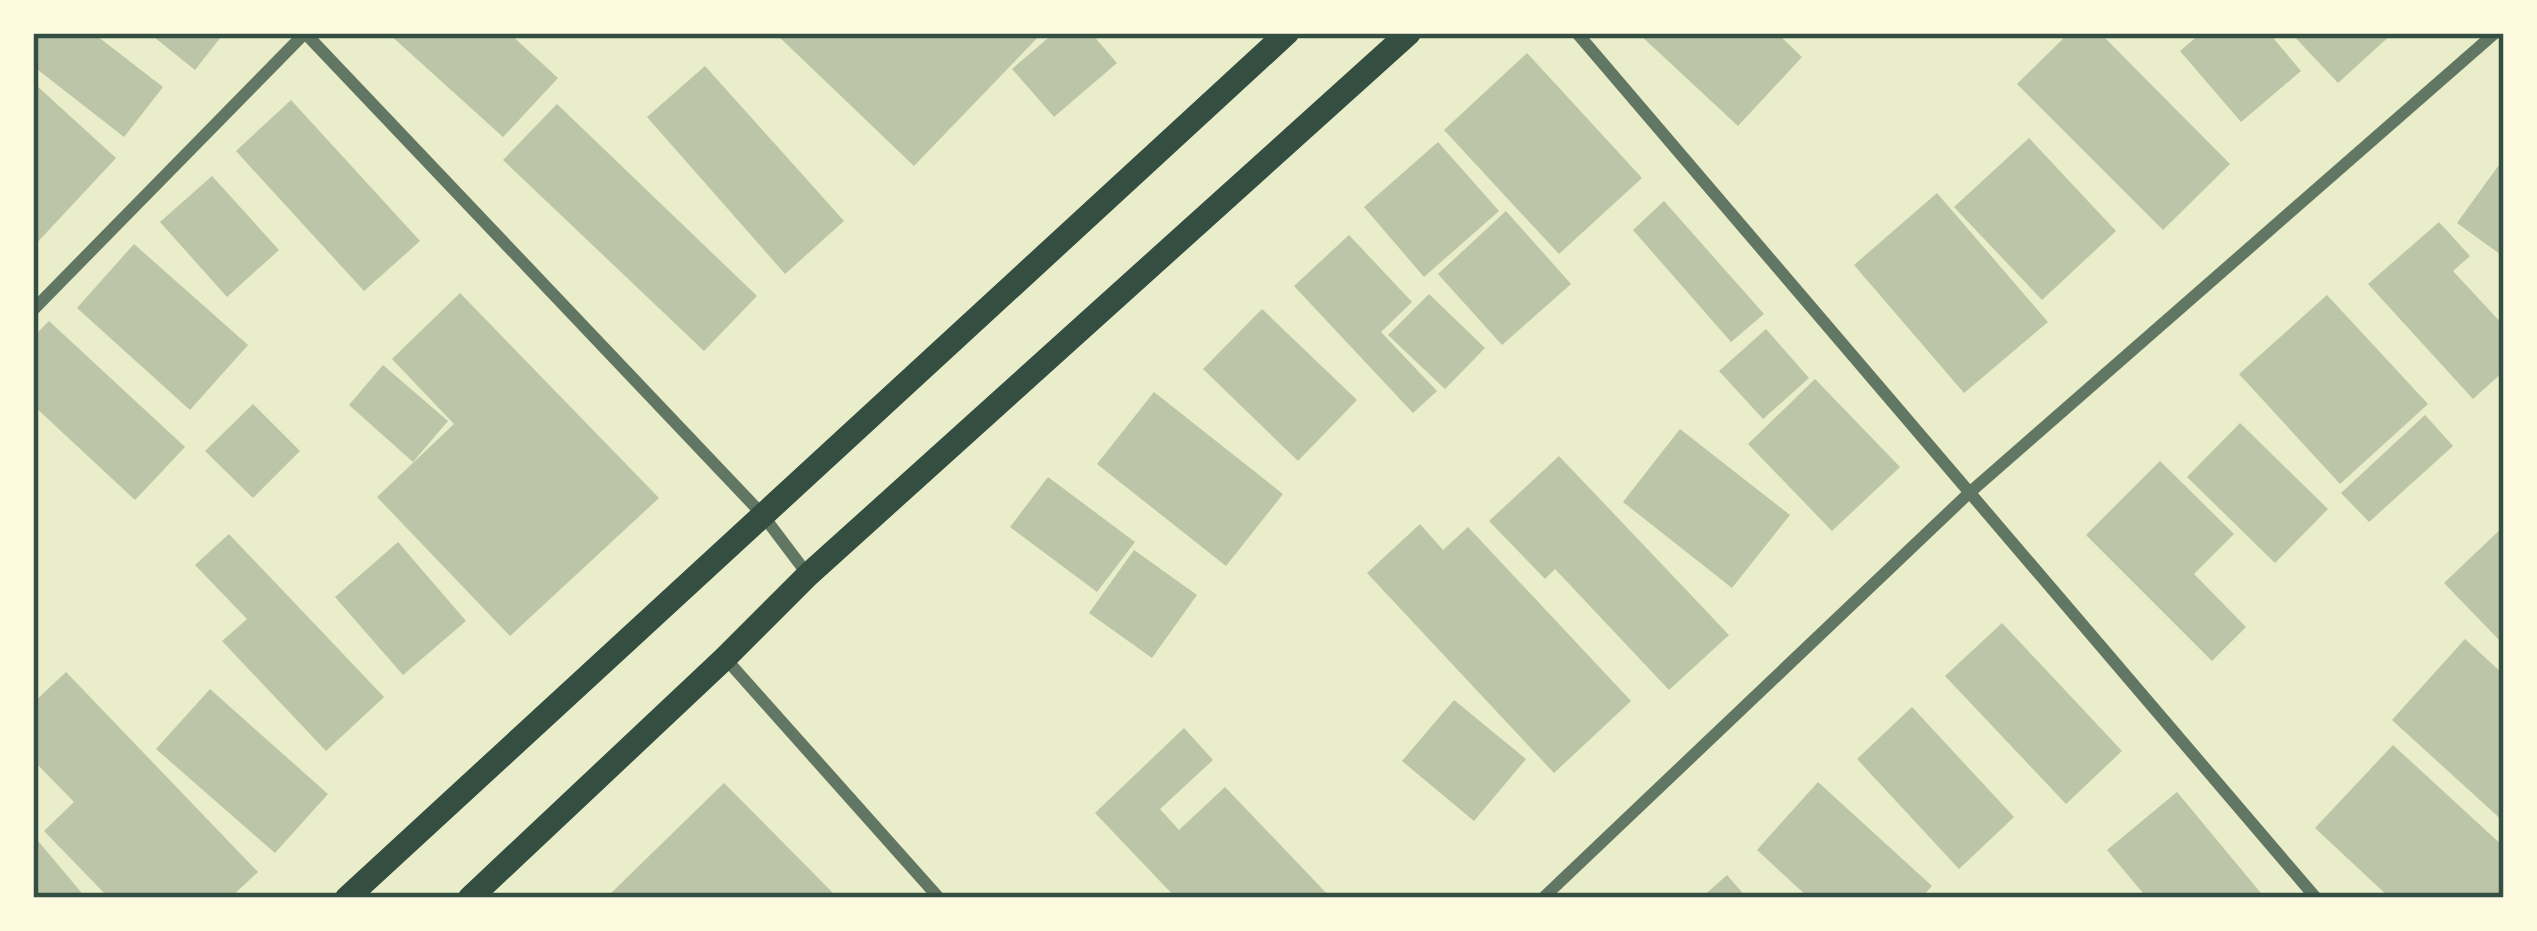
<svg xmlns="http://www.w3.org/2000/svg" width="2537" height="931" viewBox="0 0 2537 931" font-family="Ubuntu,sans-serif">
<style>
.building{fill:#bcc5a7}
.lines{fill:none;stroke-linecap:round;stroke-linejoin:round}
.minor{stroke:#617663;stroke-width:12}
.secondary{stroke:#344e41;stroke-width:24}
.neatline{fill:none;stroke:#344e41;stroke-width:4.5}
</style>
<rect width="100%" height="100%" fill="#e9edc9"/>
<g class="building">
<path d="M 33,33 L 93,33 L 163,87 L 124,137 L 33,66 Z"/>
<path d="M 149,33 L 224,33 L 195,70 Z"/>
<path d="M 388,33 L 509,33 L 558,78 L 503,137 Z"/>
<path d="M 775,33 L 1042,33 L 914,166 Z"/>
<path d="M 1054,33 L 1091,33 L 1117,63 L 1054,117 L 1012,69 Z"/>
<path d="M 1638,33 L 1777,33 L 1802,57 L 1738,126 Z"/>
<path d="M 2069,33 L 2100,33 L 2230,164 L 2163,230 L 2017,84 Z"/>
<path d="M 2201,33 L 2269,33 L 2301,71 L 2241,122 L 2180,51 Z"/>
<path d="M 2291,33 L 2393,33 L 2338,83 Z"/>
<path d="M 1527,53 L 1642,178 L 1559,254 L 1444,130 Z"/>
<path d="M 705,66 L 844,221 L 785,274 L 647,117 Z"/>
<path d="M 37,86 L 116,158 L 33,247 L 33,90 Z"/>
<path d="M 291,100 L 420,241 L 364,291 L 236,151 Z"/>
<path d="M 557,104 L 757,296 L 704,351 L 503,160 Z"/>
<path d="M 2029,138 L 2116,231 L 2042,300 L 1954,207 Z"/>
<path d="M 1438,142 L 1499,211 L 1424,277 L 1364,207 Z"/>
<path d="M 2504,158 L 2504,257 L 2457,223 Z"/>
<path d="M 212,176 L 279,250 L 227,297 L 160,222 Z"/>
<path d="M 1937,193 L 2048,322 L 1964,393 L 1854,265 Z"/>
<path d="M 1664,201 L 1764,314 L 1731,342 L 1633,230 Z"/>
<path d="M 1506,211 L 1571,284 L 1502,345 L 1438,274 Z"/>
<path d="M 2439,222 L 2470,256 L 2453,271 L 2504,326 L 2504,371 L 2473,399 L 2368,284 Z"/>
<path d="M 1349,235 L 1412,302 L 1381,332 L 1437,391 L 1413,413 L 1294,286 Z"/>
<path d="M 134,244 L 248,345 L 190,410 L 77,308 Z"/>
<path d="M 460,293 L 659,498 L 510,636 L 377,497 L 454,424 L 392,359 Z"/>
<path d="M 1429,294 L 1485,348 L 1445,389 L 1388,335 Z"/>
<path d="M 2327,295 L 2428,404 L 2340,484 L 2239,374 Z"/>
<path d="M 1262,309 L 1357,400 L 1298,461 L 1203,369 Z"/>
<path d="M 49,321 L 185,447 L 135,500 L 33,405 L 33,337 Z"/>
<path d="M 1766,329 L 1809,378 L 1763,419 L 1719,371 Z"/>
<path d="M 383,365 L 448,421 L 413,462 L 349,405 Z"/>
<path d="M 1815,379 L 1900,467 L 1832,531 L 1748,444 Z"/>
<path d="M 1154,392 L 1283,494 L 1226,566 L 1097,464 Z"/>
<path d="M 253,404 L 300,451 L 253,498 L 205,451 Z"/>
<path d="M 2425,415 L 2453,446 L 2369,522 L 2341,493 Z"/>
<path d="M 2240,423 L 2328,509 L 2275,563 L 2187,477 Z"/>
<path d="M 1680,429 L 1790,515 L 1732,588 L 1623,502 Z"/>
<path d="M 1559,456 L 1729,635 L 1669,690 L 1555,569 L 1545,579 L 1489,521 Z"/>
<path d="M 2160,461 L 2234,534 L 2194,574 L 2246,627 L 2212,661 L 2086,535 Z"/>
<path d="M 1048,477 L 1135,542 L 1097,592 L 1010,527 Z"/>
<path d="M 1420,524 L 1443,550 L 1468,527 L 1631,701 L 1554,773 L 1367,573 Z"/>
<path d="M 2504,526 L 2504,645 L 2444,583 Z"/>
<path d="M 229,534 L 384,697 L 326,751 L 222,641 L 247,619 L 195,565 Z"/>
<path d="M 398,542 L 466,621 L 403,675 L 335,597 Z"/>
<path d="M 1134,550 L 1197,595 L 1152,658 L 1089,613 Z"/>
<path d="M 2002,623 L 2122,751 L 2066,804 L 1945,676 Z"/>
<path d="M 2465,639 L 2504,675 L 2504,822 L 2392,720 Z"/>
<path d="M 66,672 L 258,872 L 230,898 L 109,898 L 44,831 L 74,802 L 33,760 L 33,703 Z"/>
<path d="M 210,689 L 328,794 L 275,853 L 156,749 Z"/>
<path d="M 1454,700 L 1526,759 L 1474,821 L 1402,761 Z"/>
<path d="M 1912,707 L 2014,817 L 1959,869 L 1857,759 Z"/>
<path d="M 1184,728 L 1213,760 L 1160,809 L 1179,830 L 1225,787 L 1331,898 L 1176,898 L 1095,813 Z"/>
<path d="M 2393,745 L 2504,847 L 2504,898 L 2390,898 L 2315,828 Z"/>
<path d="M 1818,782 L 1932,886 L 1921,898 L 1809,898 L 1757,850 Z"/>
<path d="M 724,783 L 838,898 L 606,898 Z"/>
<path d="M 2177,792 L 2265,898 L 2147,898 L 2107,850 Z"/>
<path d="M 33,835 L 86,898 L 33,898 Z"/>
<path d="M 1727,875 L 1747,898 L 1701,898 Z"/>
</g>
<g class="lines">
<g class="minor">
<path d="M 305,33 L 762,514 L 808,575"/>
<path d="M 1577,33 L 2316,898"/>
<path d="M 33,310 L 305,33"/>
<path d="M 725,658 L 939,898"/>
<path d="M 1543,898 L 1968,494 L 2495,33"/>
</g>
<g class="secondary">
<path d="M 347,898 L 1287,33"/>
<path d="M 470,898 L 725,658 L 808,575 L 1409,33"/>
</g>
</g>
<rect width="2537" height="931" fill="none" stroke="#fefae0" stroke-width="72"/>
<rect x="36" y="36" width="2465" height="859" class="neatline"/>
</svg>
